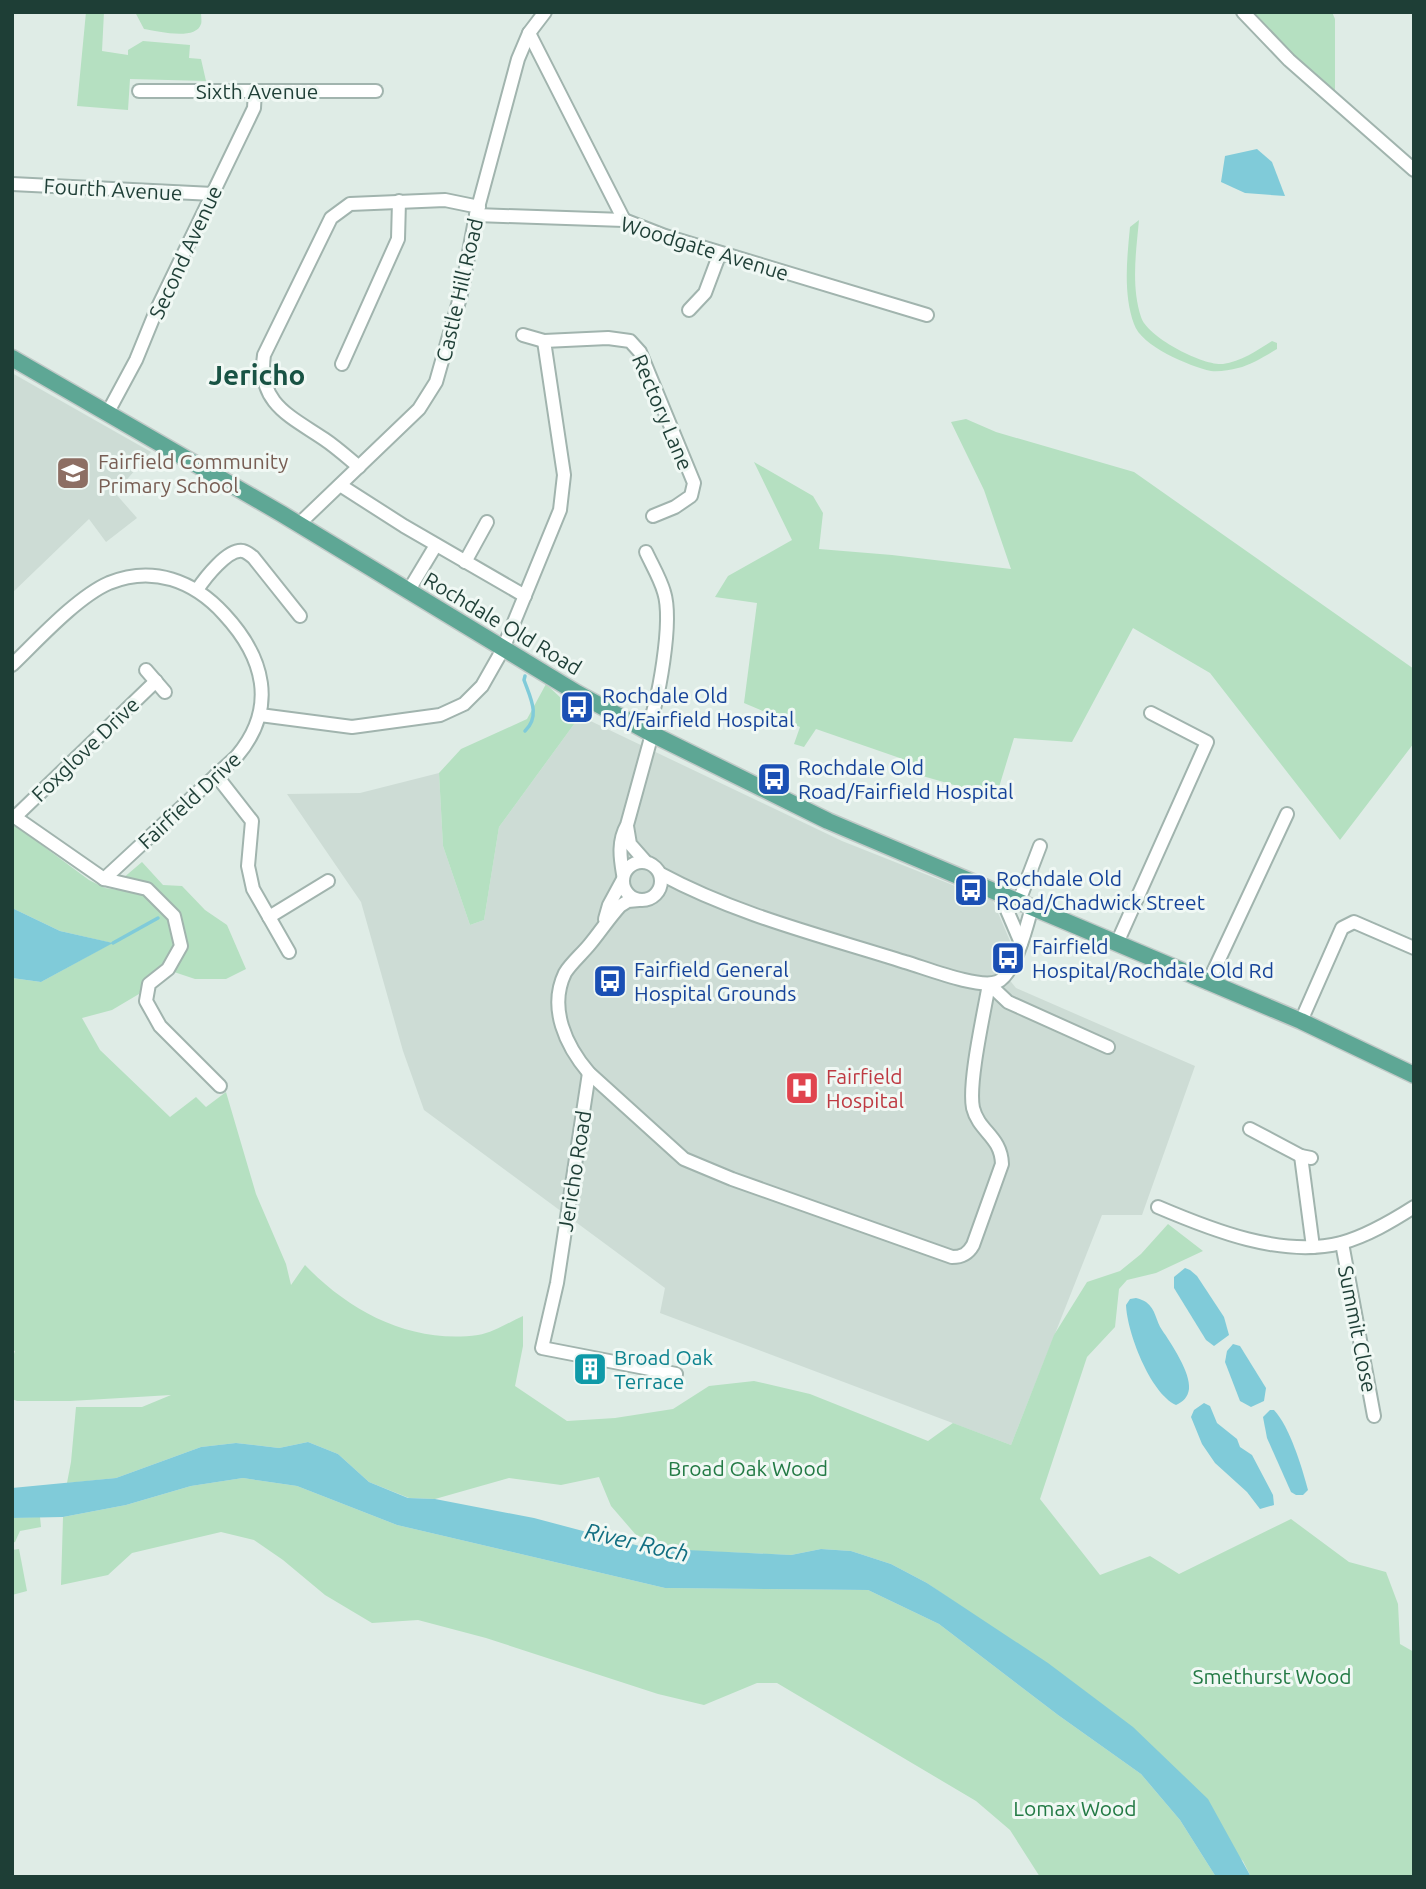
<svg xmlns="http://www.w3.org/2000/svg" width="1426" height="1889" viewBox="0 0 1426 1889" font-family="Ubuntu,sans-serif">
<style>
.built{fill:#cddcd5}
.green{fill:#b5e0c1}
.water{fill:#80cbd9}
.lines{fill:none;stroke-linecap:round;stroke-linejoin:round}
.stream{stroke:#80cbd9;stroke-width:3.5}
.minor-casing{stroke:#a1b4ae;stroke-width:16}
.major-casing{stroke:#c0c9c7;stroke-width:19}
.minor{stroke:#fff;stroke-width:12}
.major{stroke:#5ea795;stroke-width:16}
.labels{text-anchor:middle;dominant-baseline:central;stroke-width:6;stroke-linejoin:round;paint-order:stroke}
.street-label{font-size:21px;fill:#1e3e36;stroke:#f0f8f4}
.education-label{font-size:21px;fill:#785e54;stroke:#f0f8f4;text-anchor:start}
.transit-label{font-size:21px;fill:#164399;stroke:#f0f8f4;text-anchor:start}
.health-label{font-size:21px;fill:#be3a42;stroke:#f0f8f4;text-anchor:start}
.culture-label{font-size:21px;fill:#0d838f;stroke:#f0f8f4;text-anchor:start}
.park-label{font-size:21px;fill:#237a45;stroke:#f0f8f4}
.water-label{font-size:23px;font-style:italic;fill:#116e81;stroke:#f0f8f4}
.district-label{font-size:28px;font-weight:bold;fill:#185344;stroke:#f0f8f4}
</style>
<rect width="100%" height="100%" fill="#dfece6"/>
<g class="built">
<path d="M 12,373 L 151,452 L 115,493 L 137,518 L 106,542 L 89,519 L 12,593 Z"/>
<path d="M 580,716 L 842,841 L 993,901 L 1010,941 L 1003,972 L 1016,988 L 1195,1066 L 1142,1215 L 1102,1215 L 1011,1445 L 660,1313 L 665,1288 L 424,1110 L 403,1051 L 361,902 L 287,794 L 360,793 L 439,773 L 443,846 L 470,925 L 484,920 L 499,827 Z"/>
</g>
<g class="green">
<path d="M 86,12 L 104,12 L 102,51 L 128,55 L 128,50 L 143,41 L 190,45 L 189,58 L 201,59 L 206,81 L 130,79 L 128,110 L 77,106 Z"/>
<path d="M 135,12 L 201,12 C 201,14 202,23 201,24 C 196,41 157,31 144,29 Z"/>
<path d="M 1248,12 L 1332,12 L 1335,19 L 1335,93 L 1330,91 Z"/>
<path d="M 1139,220 C 1136,252 1131,286 1141,317 C 1147,337 1203,366 1223,364 C 1240,362 1258,350 1272,341 L 1277,343 L 1277,349 C 1265,356 1251,365 1238,368 C 1230,370 1219,372 1211,371 C 1189,366 1141,346 1134,324 C 1123,294 1127,258 1130,227 Z"/>
<path d="M 966,419 L 996,432 L 1134,472 L 1414,669 L 1414,743 L 1340,840 L 1210,673 L 1133,628 L 1072,742 L 1014,738 L 996,797 L 919,775 L 920,765 L 816,729 L 804,747 L 794,744 L 800,727 L 744,703 L 757,603 L 715,597 L 728,576 L 792,540 L 754,462 L 813,496 L 823,513 L 819,549 L 892,555 L 1011,569 L 984,490 L 951,422 Z"/>
<path d="M 546,684 L 580,716 L 499,827 L 484,920 L 470,925 L 443,846 L 439,773 L 461,749 L 527,719 Z"/>
<path d="M 12,823 L 89,880 L 105,888 L 146,894 L 171,917 L 176,945 L 166,966 L 146,979 L 139,994 L 112,1010 L 82,1018 L 100,1050 L 170,1117 L 196,1097 L 206,1107 L 226,1092 L 256,1194 L 286,1264 L 291,1285 L 305,1265 C 350,1312 411,1344 478,1335 C 493,1333 509,1322 523,1316 L 523,1346 L 515,1386 L 567,1421 L 615,1418 L 673,1409 L 709,1386 L 754,1381 L 810,1394 L 928,1441 L 953,1423 L 1011,1445 L 1054,1335 L 1087,1282 L 1120,1271 L 1141,1254 L 1168,1224 L 1203,1251 L 1156,1273 L 1127,1280 L 1119,1289 L 1115,1327 L 1087,1357 L 1040,1499 L 1100,1575 L 1150,1556 L 1179,1574 L 1291,1519 L 1349,1562 L 1386,1572 L 1398,1604 L 1400,1644 L 1414,1652 L 1414,1877 L 1251,1877 L 1243,1861 L 963,1608 L 927,1583 L 891,1564 L 851,1551 L 821,1549 L 791,1555 L 674,1550 L 636,1535 L 611,1506 L 599,1477 L 561,1485 L 509,1478 L 435,1499 L 409,1498 L 369,1482 L 338,1454 L 308,1442 L 279,1448 L 236,1443 L 201,1447 L 116,1478 L 67,1483 L 71,1462 L 76,1407 L 142,1407 L 171,1395 L 70,1401 L 17,1401 L 12,1399 L 12,1360 L 15,1351 L 12,1350 L 12,978 L 41,982 L 112,943 L 60,931 L 12,908 Z"/>
<path d="M 142,862 L 163,885 L 182,886 L 205,910 L 227,925 L 246,969 L 226,979 L 195,979 L 171,971 L 185,946 L 177,915 L 122,879 Z"/>
<path d="M 243,1478 L 297,1486 L 397,1525 L 665,1588 L 868,1590 L 939,1624 L 1058,1715 L 1141,1774 L 1180,1820 L 1216,1877 L 1040,1877 L 1010,1830 L 976,1801 L 777,1683 L 757,1683 L 704,1705 L 658,1694 L 486,1638 L 418,1620 L 372,1623 L 325,1595 L 283,1560 L 254,1540 L 221,1532 L 132,1553 L 108,1575 L 61,1585 L 63,1517 L 126,1505 L 191,1486 Z"/>
<path d="M 40,1517 L 41,1527 L 20,1531 L 15,1542 L 12,1543 L 12,1518 Z"/>
<path d="M 19,1549 L 27,1591 L 12,1595 L 12,1550 Z"/>
</g>
<g class="water">
<path d="M 1257,149 L 1272,162 L 1285,196 L 1245,193 L 1221,182 L 1225,156 Z"/>
<path d="M 12,908 L 60,931 L 113,943 L 41,982 L 12,978 Z"/>
<path d="M 1185,1268 L 1190,1270 L 1197,1276 L 1224,1317 L 1229,1335 L 1214,1346 L 1206,1340 L 1174,1288 L 1174,1277 Z"/>
<path d="M 1136,1298 C 1140,1299 1143,1300 1146,1302 C 1156,1309 1156,1322 1162,1330 C 1171,1343 1191,1373 1189,1389 C 1188,1397 1183,1402 1176,1405 C 1150,1393 1127,1332 1126,1305 L 1130,1299 Z"/>
<path d="M 1233,1344 L 1240,1346 L 1266,1388 L 1264,1401 L 1251,1407 L 1240,1401 L 1225,1362 L 1227,1351 Z"/>
<path d="M 1204,1403 L 1210,1406 L 1217,1423 L 1237,1439 L 1240,1447 L 1252,1455 L 1273,1495 L 1274,1505 L 1260,1509 L 1247,1492 L 1215,1463 L 1202,1444 L 1191,1417 L 1194,1410 Z"/>
<path d="M 1270,1410 L 1274,1410 C 1290,1427 1302,1468 1308,1490 L 1303,1495 L 1296,1495 L 1291,1492 L 1267,1438 L 1263,1417 Z"/>
<path d="M 308,1442 L 338,1454 L 369,1482 L 408,1498 L 435,1499 L 534,1518 L 647,1548 L 791,1555 L 821,1549 L 851,1551 L 891,1564 L 927,1583 L 1048,1663 L 1133,1727 L 1208,1799 L 1251,1877 L 1216,1877 L 1180,1820 L 1141,1774 L 1058,1715 L 939,1624 L 868,1590 L 665,1588 L 397,1525 L 297,1486 L 243,1478 L 191,1486 L 126,1505 L 63,1517 L 12,1518 L 12,1488 L 116,1478 L 201,1447 L 236,1443 L 279,1448 Z"/>
</g>
<g class="lines">
<g class="stream">
<path d="M 525,731 C 541,716 530,697 524,680 L 525,676"/>
<path d="M 113,943 L 158,918"/>
</g>
<g class="minor-casing">
<g id="minor">
<path d="M 1243,12 L 1289,60 L 1414,170"/>
<path d="M 529,33 L 624,220"/>
<path d="M 139,91 L 376,91"/>
<path d="M 12,184 L 213,194"/>
<path d="M 476,215 L 624,220 L 665,236 L 927,315"/>
<path d="M 689,310 L 705,293 L 720,253"/>
<path d="M 523,335 L 544,341"/>
<path d="M 342,364 L 398,239 L 399,201"/>
<path d="M 108,412 L 136,360 L 156,311 L 254,108 L 255,91"/>
<path d="M 359,467 C 347,457 336,447 324,439 C 290,416 257,403 264,355 L 331,218 L 350,204 L 445,200 L 479,207"/>
<path d="M 340,485 L 404,526 L 525,596"/>
<path d="M 299,524 L 419,409 L 436,382 L 461,294 L 476,215 L 518,59 L 529,33 L 545,12"/>
<path d="M 646,552 C 652,565 660,578 664,592 C 673,620 659,704 646,731"/>
<path d="M 465,562 L 487,522"/>
<path d="M 197,590 C 205,578 228,548 243,551 C 247,552 250,555 253,557 L 300,616"/>
<path d="M 409,590 L 436,545"/>
<path d="M 12,665 C 38,640 77,597 109,583 C 153,565 194,581 224,614 C 264,657 278,707 237,756 L 104,879 L 12,815"/>
<path d="M 146,670 L 165,692"/>
<path d="M 260,715 L 352,727 L 440,715 L 464,704 L 482,686 L 503,649 L 560,510 L 564,475 L 544,341 L 608,338 L 630,341 L 640,352 L 694,483 L 691,496 L 675,507 L 653,516"/>
<path d="M 216,775 L 252,821 L 248,866 L 253,889 L 289,952"/>
<path d="M 15,817 L 156,681"/>
<path d="M 627,826 L 630,844 L 645,861"/>
<circle cx="642" cy="881" r="19"/>
<path d="M 623,874 C 620,857 618,841 627,825 L 652,734"/>
<path d="M 661,874 C 737,915 823,936 905,962 C 926,968 978,989 997,982 C 1015,975 1027,925 1032,907"/>
<path d="M 104,879 L 147,889 L 174,916 L 181,946 L 168,969 L 149,984 L 146,1001 L 160,1026 L 220,1086"/>
<path d="M 1000,894 L 1021,943"/>
<path d="M 639,900 L 628,901 L 620,906 C 609,918 600,932 590,944 C 582,954 571,963 565,973 C 548,1008 566,1046 589,1073 L 684,1159 L 732,1179 L 952,1257 C 962,1257 968,1254 973,1245 L 1002,1164 C 1001,1136 979,1132 973,1108 C 968,1083 984,1013 989,984"/>
<path d="M 1019,901 L 1040,846"/>
<path d="M 269,917 L 328,881"/>
<path d="M 605,919 L 609,905 L 622,881"/>
<path d="M 1117,943 L 1207,742 L 1151,713"/>
<path d="M 1208,983 L 1287,814"/>
<path d="M 989,984 L 1008,1002 L 1108,1047"/>
<path d="M 1301,1021 L 1342,928 L 1354,922 L 1414,948"/>
<path d="M 589,1073 L 557,1283 L 542,1348 L 676,1374"/>
<path d="M 1250,1129 L 1301,1156 L 1311,1158"/>
<path d="M 1301,1156 L 1313,1247"/>
<path d="M 1158,1207 C 1212,1230 1282,1258 1341,1243 C 1367,1236 1392,1221 1414,1207"/>
<path d="M 1342,1243 L 1374,1416"/>
</g>
</g>
<g class="major-casing">
<path id="major" d="M 12,358 L 282,514 L 577,693 L 652,734 L 828,821 L 1301,1021 L 1414,1075"/>
</g>
<use href="#minor" class="minor"/>
<use href="#major" class="major"/>
</g>
<defs>
<g id="school-square" transform="scale(1.75)"><rect x="-9" y="-9" width="18" height="18" rx="4" fill="#8d6e63" stroke="#f0f8f4"/><path d="M0-5L7-2L0 1L-7-2ZM-4 1L0 2.5L4 1V4Q0 6-4 4Z" fill="#fff"/></g>
<g id="bus-square" transform="scale(1.75)"><rect x="-9" y="-9" width="18" height="18" rx="4" fill="#1a4fb4" stroke="#f0f8f4"/><path d="M-5-6H5V4H4V6H2V4H-2V6H-4V4H-5ZM-3.5-4V0h7V-4ZM-3.5 1.2v1.5H-2V1.2ZM2 1.2v1.5H3.5V1.2Z" fill="#fff"/></g>
<g id="hospital-square" transform="scale(1.75)"><rect x="-9" y="-9" width="18" height="18" rx="4" fill="#e0444e" stroke="#f0f8f4"/><path d="M-5-5h3v3.5h4V-5h3V5h-3V1.5h-4V5h-3Z" fill="#fff"/></g>
<g id="building-square" transform="scale(1.75)"><rect x="-9" y="-9" width="18" height="18" rx="4" fill="#0f9aa8" stroke="#f0f8f4"/><path d="M-4-6H4V6H1V3H-1V6H-4ZM-2.5-4.3h1.7v1.8h-1.7ZM.8-4.3h1.7v1.8H.8ZM-2.5-1h1.7V.8h-1.7ZM.8-1h1.7V.8H.8Z" fill="#fff"/></g>
</defs>
<g fill-rule="evenodd">
<use href="#school-square" x="73" y="473"/>
<use href="#bus-square" x="577" y="707"/>
<use href="#bus-square" x="774" y="779"/>
<use href="#bus-square" x="971" y="890"/>
<use href="#bus-square" x="1008" y="958"/>
<use href="#bus-square" x="610" y="981"/>
<use href="#hospital-square" x="802" y="1088"/>
<use href="#building-square" x="590" y="1369"/>
</g>
<g class="labels">
<g class="street-label">
<text x="257" y="91">Sixth Avenue</text>
<text transform="translate(113 189) rotate(3)">Fourth Avenue</text>
<text transform="translate(705 248) rotate(17)">Woodgate Avenue</text>
<text transform="translate(185 252) rotate(-65)">Second Avenue</text>
<text transform="translate(459 290) rotate(-77)">Castle Hill Road</text>
<text transform="translate(663 412) rotate(67)">Rectory Lane</text>
<text transform="translate(503 623) rotate(31)">Rochdale Old Road</text>
<text transform="translate(85 749) rotate(-44)">Foxglove Drive</text>
<text transform="translate(189 800) rotate(-43)">Fairfield Drive</text>
<text transform="translate(574 1171) rotate(-81)">Jericho Road</text>
<text transform="translate(1358 1329) rotate(79)">Summit Close</text>
</g>
<g class="education-label">
<text x="98" y="461">Fairfield Community<tspan x="98" dy="24">Primary School</tspan></text>
</g>
<g class="transit-label">
<text x="602" y="695">Rochdale Old<tspan x="602" dy="24">Rd/Fairfield Hospital</tspan></text>
<text x="798" y="767">Rochdale Old<tspan x="798" dy="24">Road/Fairfield Hospital</tspan></text>
<text x="996" y="878">Rochdale Old<tspan x="996" dy="24">Road/Chadwick Street</tspan></text>
<text x="1032" y="946">Fairfield<tspan x="1032" dy="24">Hospital/Rochdale Old Rd</tspan></text>
<text x="634" y="969">Fairfield General<tspan x="634" dy="24">Hospital Grounds</tspan></text>
</g>
<g class="health-label">
<text x="826" y="1076">Fairfield<tspan x="826" dy="24">Hospital</tspan></text>
</g>
<g class="culture-label">
<text x="614" y="1357">Broad Oak<tspan x="614" dy="24">Terrace</tspan></text>
</g>
<g class="park-label">
<text x="748" y="1468">Broad Oak Wood</text>
<text x="1272" y="1676">Smethurst Wood</text>
<text x="1075" y="1808">Lomax Wood</text>
</g>
<g class="water-label">
<text transform="translate(637 1542) rotate(13)">River Roch</text>
</g>
<g class="district-label">
<text x="257" y="374">Jericho</text>
</g>
</g>
<rect width="1426" height="1889" fill="none" stroke="#1e3e36" stroke-width="28"/>
</svg>
